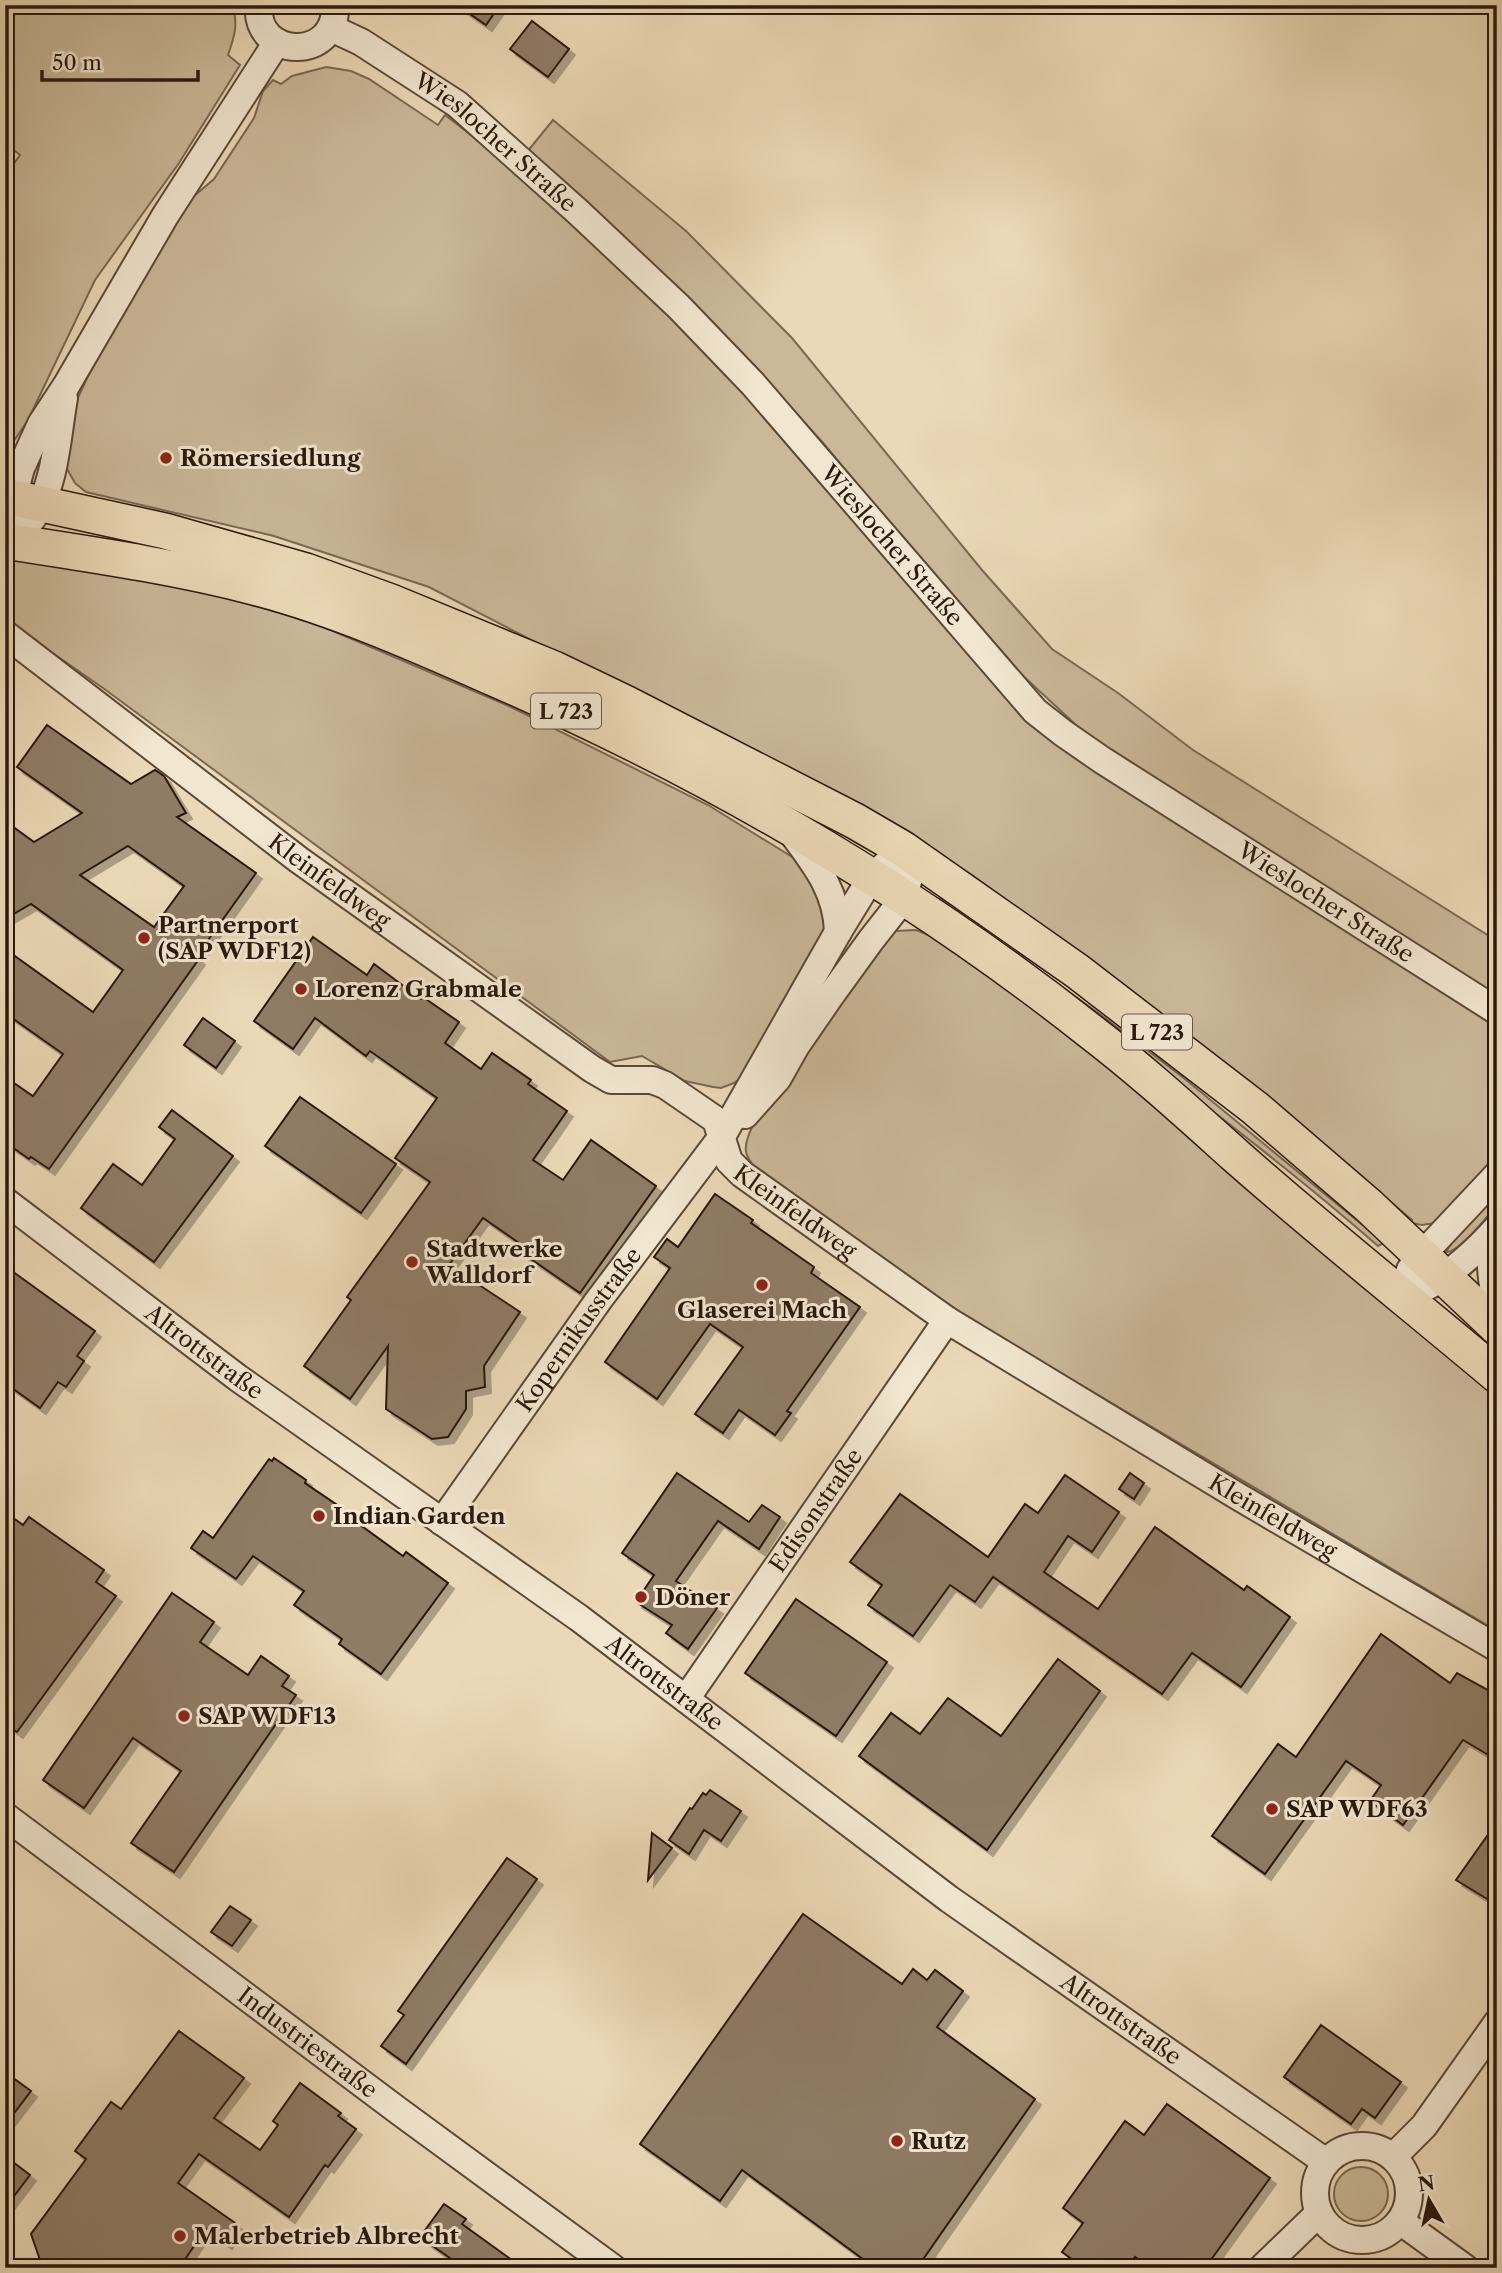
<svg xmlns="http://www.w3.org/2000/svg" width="1502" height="2273" viewBox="0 0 1502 2273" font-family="'Libre Caslon Text',serif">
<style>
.green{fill:#cab899;stroke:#7a6853;stroke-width:2}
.building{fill:#8f7c65;stroke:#2b190d;stroke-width:2;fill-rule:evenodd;filter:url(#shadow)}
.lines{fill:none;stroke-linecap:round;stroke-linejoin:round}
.minor-casing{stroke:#5b4937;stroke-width:30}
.major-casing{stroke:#2b190d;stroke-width:38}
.minor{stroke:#f2e6d0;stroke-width:26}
.major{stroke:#ebd8b6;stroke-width:35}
.poi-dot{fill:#8f2418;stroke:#f2e6d0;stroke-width:2.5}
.labels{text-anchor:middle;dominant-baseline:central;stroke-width:6;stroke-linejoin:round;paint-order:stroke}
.shield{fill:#f2e6d0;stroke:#675648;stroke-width:2}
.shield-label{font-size:21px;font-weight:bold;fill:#2b190d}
.street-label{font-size:23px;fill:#2b190d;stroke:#f2e6d0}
.poi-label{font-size:23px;font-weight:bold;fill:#2b190d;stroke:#f2e6d0;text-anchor:start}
</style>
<defs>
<filter id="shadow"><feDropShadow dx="6" dy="6" stdDeviation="0" flood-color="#0004"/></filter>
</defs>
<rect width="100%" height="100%" fill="#ebd8b6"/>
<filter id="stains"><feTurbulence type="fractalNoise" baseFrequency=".00286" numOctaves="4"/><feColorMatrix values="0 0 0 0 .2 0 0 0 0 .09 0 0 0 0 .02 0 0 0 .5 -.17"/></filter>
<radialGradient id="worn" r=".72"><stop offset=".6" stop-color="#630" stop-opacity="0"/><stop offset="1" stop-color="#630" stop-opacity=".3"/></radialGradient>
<g class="green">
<path d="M 5,5 L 232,5 C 239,23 234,38 228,55 L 240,65 L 179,163 L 95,280 L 28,420 L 5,454 L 5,176 L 20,155 L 5,143 Z"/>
<path d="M 326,67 L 351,71 L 369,79 L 438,125 L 445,115 L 531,181 L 576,221 L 639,287 L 732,378 L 1006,692 L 1497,1023 L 1497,1157 L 1435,1223 L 1422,1225 L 1412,1223 L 1412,1220 L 1352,1169 L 1168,1019 L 972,875 L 896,829 L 429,587 L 274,536 L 86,492 L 75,483 L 66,467 L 70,415 L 88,376 L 186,203 L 214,179 L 254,118 L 263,91 L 273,80 L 281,84 L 292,76 Z"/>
<path d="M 553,120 L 686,231 L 792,338 L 982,570 L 1052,649 L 1118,693 L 1193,750 L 1497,941 L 1497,997 L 1088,736 L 1021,674 L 910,548 L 824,444 L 764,378 L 527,152 Z"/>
<path d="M 5,556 L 220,592 L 305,619 L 509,706 L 708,805 L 802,863 L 816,880 L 827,935 L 745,1075 L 734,1083 L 721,1088 L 713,1087 L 685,1081 L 642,1056 L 610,1062 L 103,688 L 5,620 Z"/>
<path d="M 940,899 L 1097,1012 L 1185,1079 L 1382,1241 L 1382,1244 L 1378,1246 C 1238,1124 1086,1017 937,907 Z"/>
<path d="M 916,930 L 944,941 L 1034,1003 L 1497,1391 L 1497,1631 L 964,1316 L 771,1184 C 741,1153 739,1154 758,1114 L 877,944 L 895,931 Z"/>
<path d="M 1497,1192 C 1497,1195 1497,1201 1496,1203 C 1491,1215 1457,1253 1446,1252 L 1455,1238 Z"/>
<circle cx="1361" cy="2194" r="27"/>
</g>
<g class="building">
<path d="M 457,5 L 500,5 L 486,25 Z"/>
<path d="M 532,21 L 569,49 L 548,77 L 510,49 Z"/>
<path d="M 47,725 L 131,784 L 155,770 L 164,776 L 186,813 L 177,817 L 256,873 L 196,957 L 199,959 L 49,1169 L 31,1157 L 29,1159 L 5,1142 L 5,1077 L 33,1096 L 63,1054 L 5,1013 L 5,949 L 93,1012 L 123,970 L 31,904 L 5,919 L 5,821 L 34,842 L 82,813 L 17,767 ZM 128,846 L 184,886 L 154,927 L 80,875 Z"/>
<path d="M 313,937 L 367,975 L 374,964 L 421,999 L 423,997 L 459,1022 L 445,1043 L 481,1069 L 492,1053 L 531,1080 L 528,1084 L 567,1111 L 533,1160 L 563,1180 L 591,1140 L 656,1186 L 580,1293 L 515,1248 L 519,1243 L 483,1218 L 449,1265 L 520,1312 L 484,1366 L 485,1387 L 466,1391 L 466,1409 L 448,1437 L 432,1439 L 386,1409 L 388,1346 L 350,1399 L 304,1366 L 351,1300 L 347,1297 L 430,1182 L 395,1158 L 437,1098 L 370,1051 L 366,1056 L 315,1018 L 293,1049 L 254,1021 Z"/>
<path d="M 203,1018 L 235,1041 L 216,1068 L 184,1045 Z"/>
<path d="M 300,1097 L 396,1164 L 361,1213 L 265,1146 Z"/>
<path d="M 172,1110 L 233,1156 L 154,1262 L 81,1208 L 113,1164 L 142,1185 L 175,1139 L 159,1127 Z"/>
<path d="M 715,1194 L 753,1220 L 751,1223 L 814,1267 L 811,1273 L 860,1307 L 787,1411 L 791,1413 L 775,1435 L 739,1410 L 723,1433 L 695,1414 L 743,1347 L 710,1324 L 657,1399 L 605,1362 L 670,1268 L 654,1257 L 667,1239 L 678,1247 Z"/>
<path d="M 5,1266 L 95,1331 L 77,1356 L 84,1361 L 66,1387 L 58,1382 L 40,1408 L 5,1383 Z"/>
<path d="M 274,1458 L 306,1480 L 305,1483 L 343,1509 L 341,1511 L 403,1556 L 406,1552 L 448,1583 L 381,1674 L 339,1644 L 342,1639 L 294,1605 L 304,1591 L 253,1556 L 236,1579 L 191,1548 L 203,1531 L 213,1538 L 269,1459 L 272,1461 Z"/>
<path d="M 677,1473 L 749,1522 L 762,1505 L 780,1517 L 759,1549 L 718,1521 L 676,1581 L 717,1608 L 688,1649 L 666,1633 L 672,1625 L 636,1602 L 654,1575 L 622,1553 Z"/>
<path d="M 1130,1473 L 1144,1483 L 1134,1499 L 1119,1489 Z"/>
<path d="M 1065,1475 L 1119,1512 L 1092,1552 L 1068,1536 L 1044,1572 L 1098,1609 L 1155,1527 L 1244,1590 L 1247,1586 L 1290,1617 L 1241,1687 L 1192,1653 L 1162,1694 L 993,1577 L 975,1602 L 950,1585 L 913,1636 L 868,1605 L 882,1585 L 850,1562 L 900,1494 L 988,1557 L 1025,1504 L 1038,1513 Z"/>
<path d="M 5,1512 L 23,1525 L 29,1517 L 104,1570 L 96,1582 L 116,1596 L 17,1732 L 5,1724 Z"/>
<path d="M 172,1593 L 214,1622 L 200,1642 L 248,1675 L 261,1656 L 289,1676 L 282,1686 L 296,1695 L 174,1872 L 131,1843 L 181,1771 L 133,1738 L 84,1808 L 43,1780 Z"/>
<path d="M 796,1599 L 887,1662 L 836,1736 L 745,1673 Z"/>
<path d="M 1381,1634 L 1450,1683 L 1457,1673 L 1497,1695 L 1497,1760 L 1463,1740 L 1403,1825 L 1370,1801 L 1381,1785 L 1346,1761 L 1265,1874 L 1212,1836 L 1278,1744 L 1296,1757 Z"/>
<path d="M 1058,1659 L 1100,1691 L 987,1850 L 859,1756 L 891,1713 L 920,1734 L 948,1698 L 1001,1736 Z"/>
<path d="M 710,1790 L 741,1811 L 721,1841 L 704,1830 L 689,1854 L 669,1840 L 690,1808 L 692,1809 L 703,1793 L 706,1795 Z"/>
<path d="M 1497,1822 L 1497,1905 L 1456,1880 Z"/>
<path d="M 652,1833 L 672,1848 L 648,1880 Z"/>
<path d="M 507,1858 L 537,1879 L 406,2064 L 381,2046 L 404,2015 L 398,2011 Z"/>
<path d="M 230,1906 L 251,1920 L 232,1946 L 211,1932 Z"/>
<path d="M 803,1914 L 902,1984 L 913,1969 L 927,1980 L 935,1970 L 963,1991 L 937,2027 L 1035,2099 L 917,2268 L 875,2268 L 742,2170 L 720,2201 L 640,2144 Z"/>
<path d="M 1321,2025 L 1401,2082 L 1375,2118 L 1362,2109 L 1351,2124 L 1284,2077 Z"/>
<path d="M 179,2031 L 244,2078 L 214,2118 L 260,2150 L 278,2125 L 273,2121 L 300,2083 L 341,2113 L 338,2116 L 356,2129 L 328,2167 L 325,2165 L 289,2217 L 199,2154 L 178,2183 L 238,2225 L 226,2243 L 206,2229 L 179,2268 L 152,2268 L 141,2260 L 135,2268 L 50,2268 L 40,2260 L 31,2234 L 86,2159 L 75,2151 L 111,2102 L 121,2109 Z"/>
<path d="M 5,2072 L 31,2091 L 5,2125 Z"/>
<path d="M 1167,2104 L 1270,2178 L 1205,2268 L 1150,2268 L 1135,2257 L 1127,2268 L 1084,2268 L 1062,2252 L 1083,2223 L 1063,2208 L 1125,2121 L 1144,2135 Z"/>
<path d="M 5,2156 L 30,2175 L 5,2208 Z"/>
<path d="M 444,2204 L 466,2219 L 462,2224 L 523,2268 L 464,2268 L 420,2237 Z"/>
</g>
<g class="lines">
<g class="minor-casing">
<g id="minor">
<path d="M 259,5 C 254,60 338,62 335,5"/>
<path id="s1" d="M 331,28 L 361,42 L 457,104 L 577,211 L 679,307 L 753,384 L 1035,711 L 1063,733 L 1102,760 L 1497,1011"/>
<path d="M 32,519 C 56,486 57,437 64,398"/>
<path d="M 15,543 L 13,498 L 21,468 L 41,424 L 66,386 L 165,216 L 277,42"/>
<path id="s2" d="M 5,634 L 299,860 L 592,1069 L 611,1080 L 652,1080 L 665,1085 L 716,1120 L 729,1161 L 742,1174 L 947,1320 L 1239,1497 L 1497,1648"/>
<path d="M 792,833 C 815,864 837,891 838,932"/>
<path d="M 745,1115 L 778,1078 L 796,1046 L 829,998 L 871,940 L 904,898 L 914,857"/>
<path id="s3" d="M 5,1201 L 238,1378 L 579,1618 L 949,1899 L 1326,2162"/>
<path d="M 1493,1233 C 1489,1258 1490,1279 1497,1303"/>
<path d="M 1401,1296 L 1410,1270 L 1420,1257 L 1497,1175"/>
<path d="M 1404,1297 C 1441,1284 1471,1257 1497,1228"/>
<path id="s4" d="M 442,1522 L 598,1301 L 721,1138 L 838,932 L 871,878 L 903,849"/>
<path id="s5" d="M 686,1699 L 947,1320"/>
<path id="s6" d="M 5,1816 L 400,2112 L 613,2268"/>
<circle cx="1362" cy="2193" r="47"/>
<path d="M 1393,2157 L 1424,2126 L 1497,2023"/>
<path d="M 1400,2221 L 1465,2268"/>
<path d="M 1262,2268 L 1319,2213"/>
</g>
</g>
<g class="major-casing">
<g id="major">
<path d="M 5,496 L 165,531 L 306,571 L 391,602 L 554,669 L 627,704 L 855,821 L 903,849 L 1077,971 L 1255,1108 L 1369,1206 L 1497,1327"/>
<path d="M 5,541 C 88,554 173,566 254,587 C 335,608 414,643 491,677 C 703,769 908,887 1090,1031 C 1141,1070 1188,1113 1236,1156 C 1321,1231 1410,1302 1497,1375"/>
</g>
</g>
<use href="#minor" class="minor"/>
<use href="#major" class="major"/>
</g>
<g class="poi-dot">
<circle cx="166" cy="458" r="7"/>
<circle cx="144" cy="938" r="7"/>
<circle cx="301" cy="989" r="7"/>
<circle cx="412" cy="1262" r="7"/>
<circle cx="762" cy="1285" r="7"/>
<circle cx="319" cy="1516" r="7"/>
<circle cx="641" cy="1597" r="7"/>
<circle cx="184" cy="1716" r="7"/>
<circle cx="1272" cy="1809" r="7"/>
<circle cx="897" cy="2141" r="7"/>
<circle cx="180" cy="2236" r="7"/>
</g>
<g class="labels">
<g class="shield">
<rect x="531" y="693.5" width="70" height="35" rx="5"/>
<rect x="1122" y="1014.5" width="70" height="35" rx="5"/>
</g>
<g class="shield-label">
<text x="566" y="711">L 723</text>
<text x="1157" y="1032">L 723</text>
</g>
<g class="street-label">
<text stroke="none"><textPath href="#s1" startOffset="201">Wieslocher Straße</textPath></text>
<text stroke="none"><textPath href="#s1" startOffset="768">Wieslocher Straße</textPath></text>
<text stroke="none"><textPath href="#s2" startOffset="408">Kleinfeldweg</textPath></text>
<text stroke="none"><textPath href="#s1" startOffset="1335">Wieslocher Straße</textPath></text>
<text stroke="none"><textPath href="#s2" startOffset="996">Kleinfeldweg</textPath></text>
<text stroke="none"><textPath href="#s4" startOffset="236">Kopernikusstraße</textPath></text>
<text stroke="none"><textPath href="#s3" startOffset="250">Altrottstraße</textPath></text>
<text stroke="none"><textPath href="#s5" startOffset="229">Edisonstraße</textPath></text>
<text stroke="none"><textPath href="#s2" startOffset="1563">Kleinfeldweg</textPath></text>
<text stroke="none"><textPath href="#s3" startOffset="817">Altrottstraße</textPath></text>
<text stroke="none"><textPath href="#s3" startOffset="1384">Altrottstraße</textPath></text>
<text stroke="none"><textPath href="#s6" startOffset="378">Industriestraße</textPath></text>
</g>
<g class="poi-label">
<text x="180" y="458">Römersiedlung</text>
<text x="158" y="925">Partnerport<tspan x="158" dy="26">(SAP WDF12)</tspan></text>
<text x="315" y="989">Lorenz Grabmale</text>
<text x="426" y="1249">Stadtwerke<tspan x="426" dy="26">Walldorf</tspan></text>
<text x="762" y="1310" text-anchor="middle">Glaserei Mach</text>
<text x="333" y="1516">Indian Garden</text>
<text x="655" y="1597">Döner</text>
<text x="198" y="1716">SAP WDF13</text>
<text x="1286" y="1809">SAP WDF63</text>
<text x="911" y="2141">Rutz</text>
<text x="194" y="2236">Malerbetrieb Albrecht</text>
</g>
</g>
<rect width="1502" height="2273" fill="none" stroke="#ebd8b6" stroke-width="28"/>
<rect x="7" y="7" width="1488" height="2259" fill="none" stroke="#2b190d" stroke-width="3.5"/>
<rect x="14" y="14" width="1474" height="2245" fill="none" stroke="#2b190d" stroke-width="2"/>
<g transform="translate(1429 2200) rotate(351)" stroke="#f2e6d0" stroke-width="5" paint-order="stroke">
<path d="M0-5L12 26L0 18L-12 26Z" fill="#2b190d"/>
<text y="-10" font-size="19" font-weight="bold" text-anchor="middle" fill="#2b190d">N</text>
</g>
<path d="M42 70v10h156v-10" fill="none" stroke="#2b190d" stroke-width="3.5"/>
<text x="52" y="70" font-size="21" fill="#2b190d" stroke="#f2e6d0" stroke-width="5" paint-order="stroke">50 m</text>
<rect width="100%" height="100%" filter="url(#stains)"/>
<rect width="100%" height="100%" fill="url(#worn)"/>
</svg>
